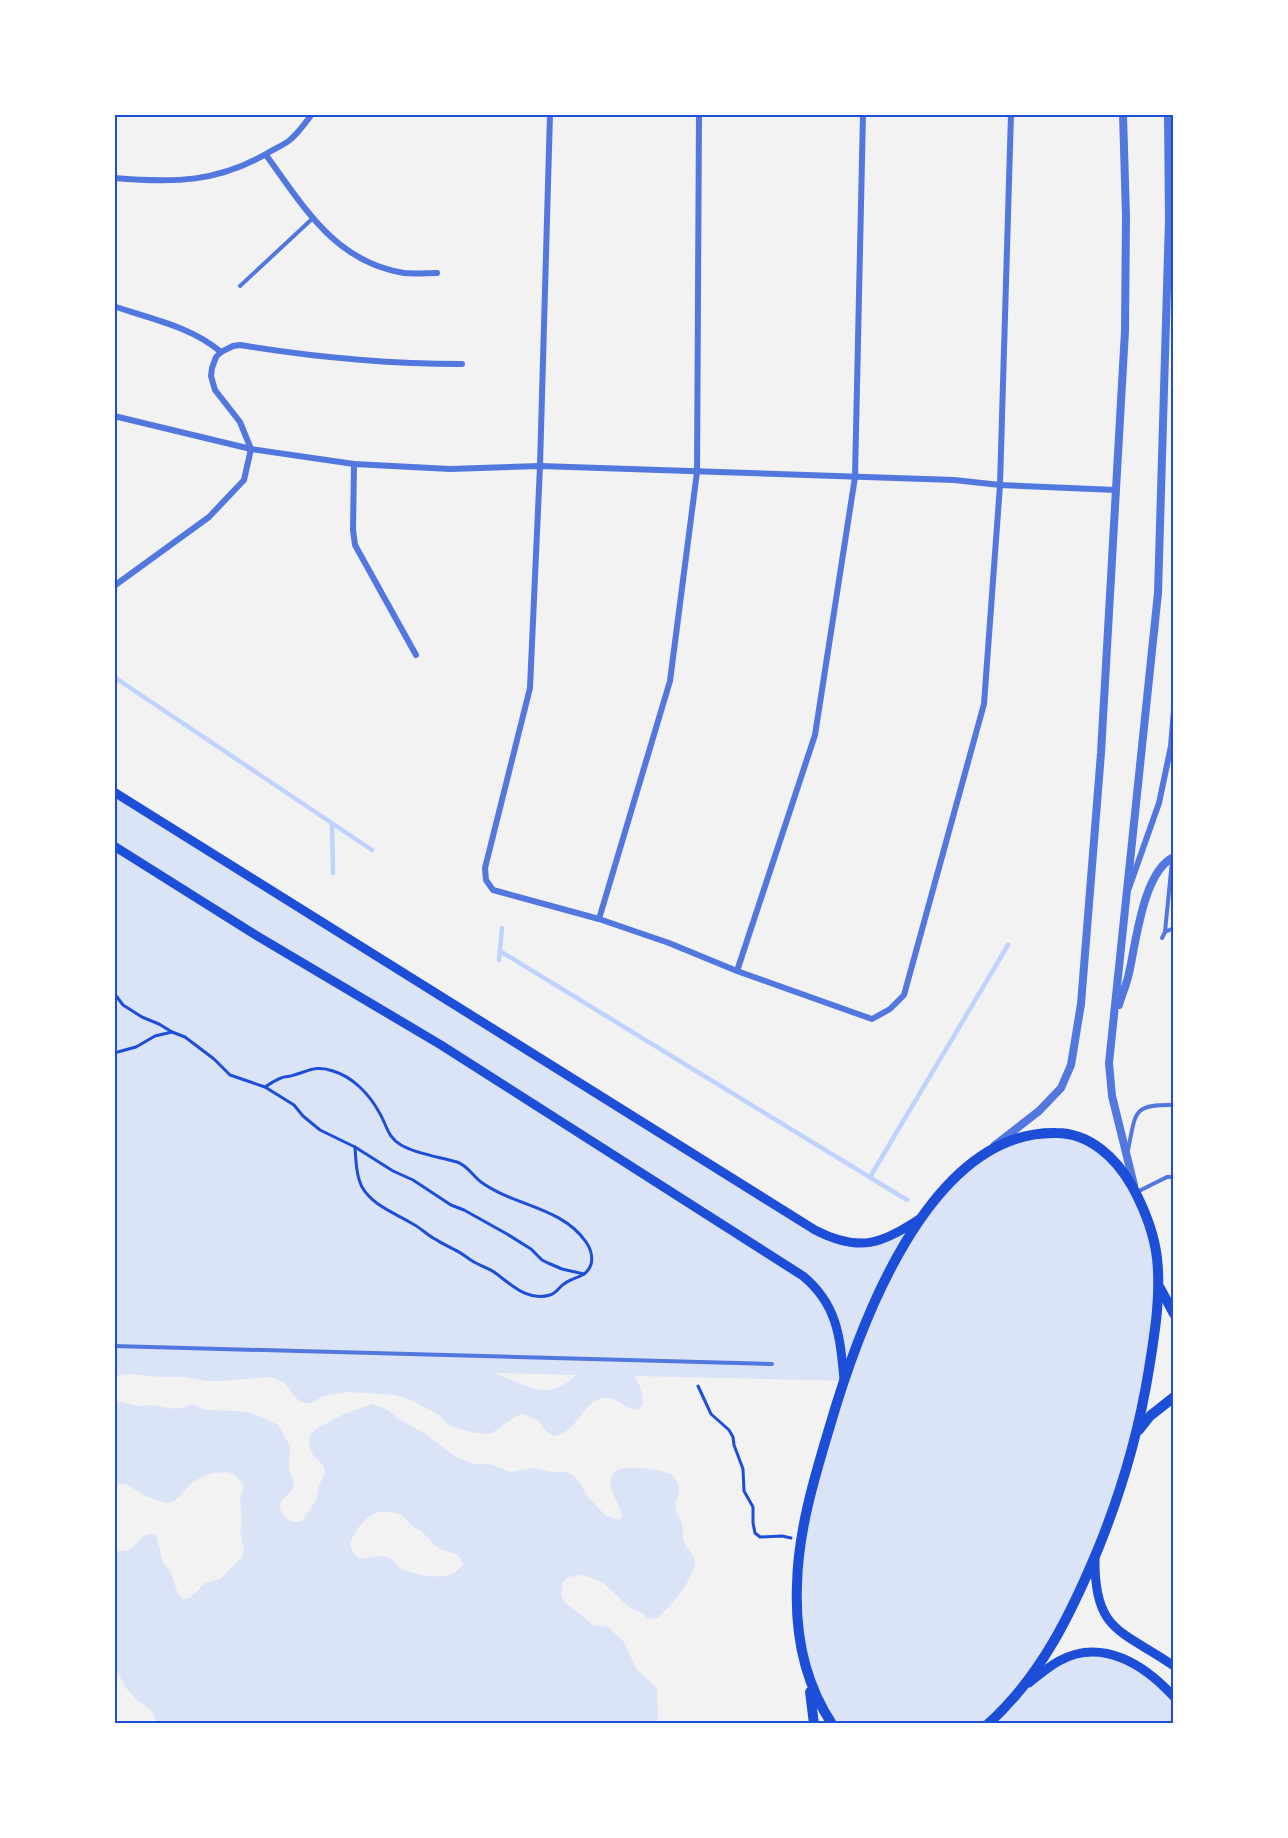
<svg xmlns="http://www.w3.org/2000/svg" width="1288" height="1838" viewBox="0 0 1288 1838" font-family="'Times New Roman',serif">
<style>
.green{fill:#dbe4f7;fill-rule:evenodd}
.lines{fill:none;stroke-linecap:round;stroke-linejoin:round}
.stream{stroke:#bfd3fe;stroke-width:4.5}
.path{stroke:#1d4ed8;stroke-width:3}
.service{stroke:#5277de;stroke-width:4}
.minor{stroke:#5277de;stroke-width:6}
.tertiary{stroke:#5277de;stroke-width:8}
.secondary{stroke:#1d4ed8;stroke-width:9}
.primary{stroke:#1d4ed8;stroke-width:10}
.neatline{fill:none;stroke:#1d4ed8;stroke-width:2}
</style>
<rect width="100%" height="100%" fill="#f2f2f2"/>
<g class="green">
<path d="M 114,794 L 828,1241 C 864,1254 878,1243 911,1228 L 847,1367 L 841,1326 L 836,1314 L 805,1273 L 114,843 Z"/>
<path d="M 114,846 L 783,1262 L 826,1301 L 844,1381 L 634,1376 C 640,1384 643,1394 643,1405 L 638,1410 C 624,1410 618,1396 604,1398 C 580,1402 579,1433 553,1436 L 546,1431 L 537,1420 L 523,1414 L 516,1416 L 492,1433 L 484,1434 L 470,1432 L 449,1425 L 439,1415 L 409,1399 L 395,1395 L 348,1392 L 324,1396 L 311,1403 L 303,1403 L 297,1399 L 284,1382 L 270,1377 L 223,1381 L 207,1381 L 185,1377 L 160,1377 L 129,1374 L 114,1376 ZM 497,1374 L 498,1373 L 576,1375 C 547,1403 528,1386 497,1374 Z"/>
<path d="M 1043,1138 C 1051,1138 1061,1137 1070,1139 C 1095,1144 1115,1166 1127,1187 C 1140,1209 1150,1234 1153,1259 C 1156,1294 1151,1329 1146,1363 C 1130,1457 1098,1553 1052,1636 C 1035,1669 1009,1700 981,1724 L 838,1724 C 816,1696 802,1645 801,1609 C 800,1549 815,1491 832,1435 C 858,1347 897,1231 969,1171 C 978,1163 996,1151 1007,1147 C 1018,1142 1031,1141 1043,1138 Z"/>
<path d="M 114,1400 L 138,1406 L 152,1405 L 176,1409 L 191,1405 L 198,1406 L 204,1410 L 238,1411 L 252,1413 L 278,1425 L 290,1446 L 289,1469 L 294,1483 L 292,1490 L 281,1501 L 280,1508 L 283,1514 L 288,1520 L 295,1522 L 302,1521 L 316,1500 L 319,1486 L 325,1472 L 323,1465 L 313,1455 L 310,1448 L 309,1440 L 311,1434 L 316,1429 L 344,1414 L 372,1404 L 386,1409 L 400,1420 L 426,1434 L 454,1456 L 460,1459 L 475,1464 L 490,1464 L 510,1472 L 533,1468 L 553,1472 L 567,1472 L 574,1476 L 581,1484 L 588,1497 L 606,1516 L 620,1520 L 622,1517 C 620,1504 608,1489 611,1478 C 612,1474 616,1470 620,1469 C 629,1466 667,1469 673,1476 C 686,1492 674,1497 676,1511 C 677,1515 681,1519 682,1524 C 684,1531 681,1539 686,1546 C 688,1550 692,1553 694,1557 C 701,1571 667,1613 655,1619 L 647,1618 L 642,1613 L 629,1607 L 603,1583 L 597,1580 L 582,1575 L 568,1577 L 563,1582 L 561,1596 L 565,1602 L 593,1625 L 608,1627 L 625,1643 L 636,1669 L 657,1688 L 658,1724 L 157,1724 L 152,1711 L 136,1699 L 126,1688 L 119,1675 L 114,1673 L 114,1551 C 119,1551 125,1552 130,1549 C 141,1543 137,1534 156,1534 L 163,1562 L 171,1573 L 178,1594 L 183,1599 L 190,1598 L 205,1583 L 220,1579 L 241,1558 L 244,1551 L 240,1530 L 242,1523 L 240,1500 L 244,1486 L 235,1475 L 228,1472 L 214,1473 L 206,1475 L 193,1482 L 178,1498 L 173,1502 L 166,1503 L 145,1496 L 127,1484 L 114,1484 ZM 391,1512 C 407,1515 404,1520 415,1528 C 417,1529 421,1530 423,1533 C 428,1537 432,1543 437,1547 C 447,1554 460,1549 463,1565 C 459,1568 456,1572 452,1574 C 440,1580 411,1574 400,1568 C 397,1565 394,1560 390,1558 C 372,1550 359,1571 350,1545 C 353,1533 363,1518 376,1513 C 380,1511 386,1512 391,1512 Z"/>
<path d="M 1077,1654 L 1117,1655 L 1174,1697 L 1174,1724 L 988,1724 L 1022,1688 Z"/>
</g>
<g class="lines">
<g class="stream">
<path d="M 114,677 L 372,850"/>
<path d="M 332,823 L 333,873"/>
<path d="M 500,951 L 907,1200"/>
<path d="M 499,960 L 502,928"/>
<path d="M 870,1177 L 1008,945"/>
</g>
<g class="path">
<path d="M 114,993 L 123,1005 L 142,1017 L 159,1024 L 172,1032 L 185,1037 L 214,1059 L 230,1075 L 265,1087 L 294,1105 L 303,1116 L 320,1130 L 355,1147 L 393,1171 L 413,1180 L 451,1205 L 464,1210 L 507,1234 L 531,1249 L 542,1260 L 548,1263 L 562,1269 L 584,1274"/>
<path d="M 114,1053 L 136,1047 L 155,1036 L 172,1032"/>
<path d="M 265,1087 C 270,1084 275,1080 281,1078 C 285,1076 290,1077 294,1075 C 309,1071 316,1065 333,1071 C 353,1077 369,1094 379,1112 C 387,1125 387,1137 401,1145 C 416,1154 440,1157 457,1162 C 467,1165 473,1176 481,1182 C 514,1206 562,1207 586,1242 C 593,1252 595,1266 584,1274 C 578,1278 570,1279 564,1284 C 559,1287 557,1293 550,1295 C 527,1302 511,1284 494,1272 C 488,1268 481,1266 474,1262 C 467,1258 462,1253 455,1250 C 448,1246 441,1243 435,1239 C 427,1235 421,1228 413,1224 C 395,1213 373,1206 362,1187 C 356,1175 356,1160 355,1147"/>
<path d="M 698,1386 L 711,1414 L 729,1430 L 733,1437 L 734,1445 L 743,1469 L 744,1491 L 753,1507 L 753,1523 L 755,1533 L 760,1537 L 782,1536 L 791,1538"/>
</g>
<g class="service">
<path d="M 240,286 L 312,219"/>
<path d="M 1165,932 L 1172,861"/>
<path d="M 1162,938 L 1165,932 L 1174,928"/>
<path d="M 1128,1150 C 1136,1112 1132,1104 1174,1105"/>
<path d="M 1137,1192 L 1167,1177 L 1174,1177"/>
<path d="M 114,1346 L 772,1364"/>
</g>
<g class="minor">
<path d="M 550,114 L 540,466 L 530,688 L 485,868 L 486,880 L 493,890 L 599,919 L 669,943 L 737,971 L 872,1019 L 890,1009 L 904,995 L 984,704 L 1000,485 L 1011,114"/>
<path d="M 266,155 C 304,207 335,262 404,273 C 415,274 426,273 437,273"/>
<path d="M 114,178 C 173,183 219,183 271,151 C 278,147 286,144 291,139 C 299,132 306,122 312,114"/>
<path d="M 116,307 C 152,319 192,327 221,352"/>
<path d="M 114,416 L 251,449 L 354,464 L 450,469 L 540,466 L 954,480 L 1000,485 L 1116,490"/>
<path d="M 354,464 L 353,530 L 355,545 L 416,655"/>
<path d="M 114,586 L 209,517 L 244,480 L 251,449 L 240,422 L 215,390 L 211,376 L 212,368 L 216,357 L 221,352 L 233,346 L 240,345 C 313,357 387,364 462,364"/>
<path d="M 1129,888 L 1159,803 L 1171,746 L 1174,710"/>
<path d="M 599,919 L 670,681 L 697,472 L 699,114"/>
<path d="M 737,971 L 815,735 L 855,477 L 863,114"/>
</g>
<g class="tertiary">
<path d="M 1119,1005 C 1122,994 1127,984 1129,973 C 1136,943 1143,871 1174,857"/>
<path d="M 994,1146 L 1039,1111 L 1061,1088 L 1071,1065 L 1081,1004 L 1101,753 L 1125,331 L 1126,216 L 1123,114"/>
<path d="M 1134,1185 L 1112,1096 L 1109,1063 L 1158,593 L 1169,220 L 1168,114"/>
</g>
<g class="secondary">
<path d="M 114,792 L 815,1230 C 860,1253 881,1244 921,1218"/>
<path d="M 114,846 L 254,934 L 441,1045 L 803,1276 C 838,1305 840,1338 844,1379"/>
<path d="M 1095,1559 C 1094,1632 1122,1630 1174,1666"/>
<path d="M 1029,1683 C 1039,1675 1048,1667 1059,1661 C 1102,1637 1145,1665 1174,1697"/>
</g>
<g class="primary">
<path d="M 1160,1288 L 1174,1314"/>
<path d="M 1139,1430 L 1150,1416 L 1174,1397"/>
<path d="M 810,1692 L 814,1724"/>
<path d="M 832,1724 C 805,1683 795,1634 797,1585 C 798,1532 814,1479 829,1429 C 858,1329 928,1130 1056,1133 C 1090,1133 1116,1158 1132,1186 C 1144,1208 1154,1233 1157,1258 C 1161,1295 1155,1332 1149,1369 C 1139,1431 1122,1490 1098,1549 C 1071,1614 1041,1676 988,1724"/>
</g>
</g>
<rect width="1288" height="1838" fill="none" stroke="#ffffff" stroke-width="231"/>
<rect x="116" y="116" width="1056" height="1606" class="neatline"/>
</svg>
